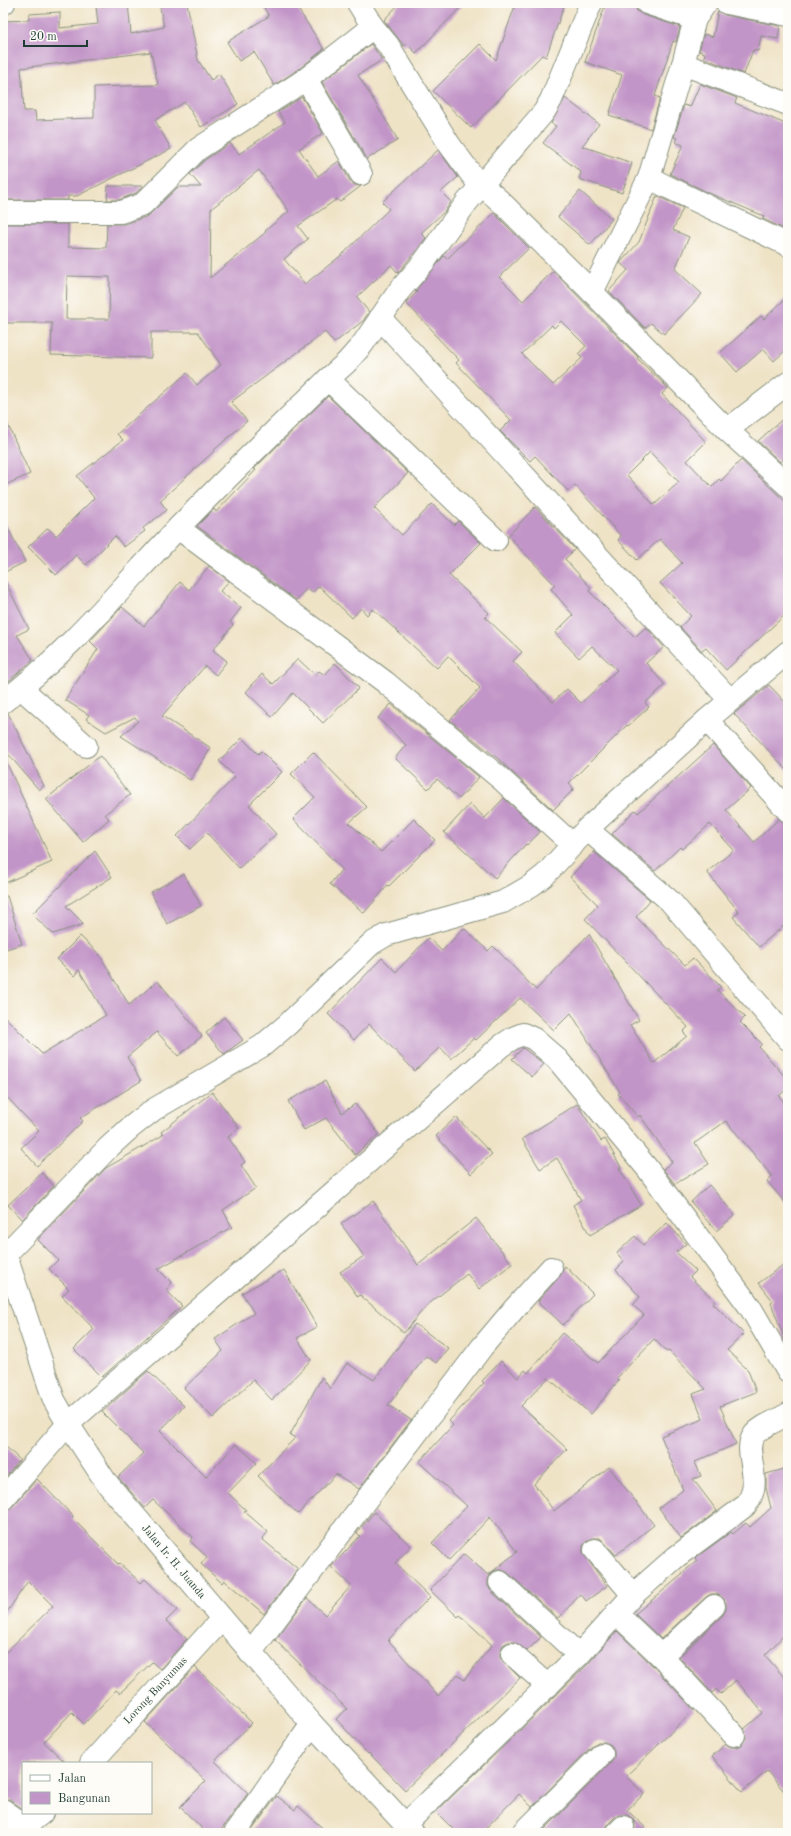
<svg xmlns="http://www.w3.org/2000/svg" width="791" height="1836" viewBox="0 0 791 1836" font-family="'Old Standard TT',serif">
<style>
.building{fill:#c295c8;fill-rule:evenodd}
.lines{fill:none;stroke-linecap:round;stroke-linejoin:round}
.street-casing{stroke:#87907d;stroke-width:24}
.secondary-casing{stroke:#87907d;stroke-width:24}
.street{stroke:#fff;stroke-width:22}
.secondary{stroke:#fff;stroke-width:22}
.labels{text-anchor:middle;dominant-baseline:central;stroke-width:3;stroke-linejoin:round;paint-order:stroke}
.street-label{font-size:11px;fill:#1f3d34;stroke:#fdfcf7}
</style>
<rect width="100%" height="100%" fill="#fdfcf7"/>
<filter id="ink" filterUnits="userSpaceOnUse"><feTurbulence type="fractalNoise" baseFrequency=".025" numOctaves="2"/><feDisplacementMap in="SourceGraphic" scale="8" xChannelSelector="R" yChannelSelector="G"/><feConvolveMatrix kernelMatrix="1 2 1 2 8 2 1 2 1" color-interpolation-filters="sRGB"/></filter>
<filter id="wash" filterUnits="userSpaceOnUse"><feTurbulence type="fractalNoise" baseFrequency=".012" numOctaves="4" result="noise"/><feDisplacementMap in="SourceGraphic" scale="16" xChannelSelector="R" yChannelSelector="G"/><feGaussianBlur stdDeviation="0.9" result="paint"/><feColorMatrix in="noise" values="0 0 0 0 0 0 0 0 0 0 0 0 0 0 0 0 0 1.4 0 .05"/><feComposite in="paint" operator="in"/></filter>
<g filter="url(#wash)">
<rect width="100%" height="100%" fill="#efe3c6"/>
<g id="blocks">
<g class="building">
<path d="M 128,3 L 131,34 L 164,27 L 159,3 L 187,3 L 198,60 L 211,80 L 219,74 L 238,104 L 201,127 L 185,102 L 155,120 L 171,149 L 77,196 L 68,196 L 68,200 L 3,200 L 3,21 L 29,20 L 29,14 L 60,12 L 60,28 L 98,24 L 96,7 ZM 151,52 L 158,85 L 94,87 L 94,118 L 36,120 L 35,111 L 24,111 L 21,68 Z"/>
<path d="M 261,3 L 294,3 L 324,49 L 299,69 L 274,85 L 254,52 L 239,61 L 227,42 L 269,16 Z"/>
<path d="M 400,3 L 465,3 L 416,53 L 407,44 L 404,46 L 384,20 Z"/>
<path d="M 516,3 L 565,3 L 546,57 L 542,55 L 471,128 L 433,91 L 480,44 L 496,60 Z"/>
<path d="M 606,3 L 635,3 L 637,11 L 643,15 L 680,27 L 676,42 L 673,41 L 655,96 L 660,98 L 651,129 L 609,115 L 622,75 L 585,62 Z"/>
<path d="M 718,11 L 725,15 L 780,26 L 778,39 L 761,36 L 758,51 L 753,50 L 744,74 L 704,58 L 705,53 L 699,51 L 704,34 L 713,37 Z"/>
<path d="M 371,44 L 382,60 L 358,75 L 398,140 L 367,159 L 322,82 Z"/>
<path d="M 700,84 L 737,98 L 735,103 L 788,125 L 788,231 L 763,219 L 764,216 L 709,193 L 670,174 L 683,145 L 675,142 L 677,138 L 674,137 L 684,105 L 690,107 Z"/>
<path d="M 302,97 L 323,133 L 299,149 L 318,176 L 339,161 L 350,181 L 355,185 L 361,186 L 340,202 L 337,199 L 298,226 L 308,239 L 284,259 L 305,284 L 343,254 L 389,209 L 382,202 L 438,150 L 458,177 L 441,192 L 451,202 L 445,211 L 421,233 L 426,238 L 398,273 L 391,265 L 357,297 L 369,312 L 363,321 L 334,343 L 325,332 L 231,402 L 247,421 L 214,450 L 214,451 L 160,501 L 167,510 L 143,528 L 145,531 L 124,547 L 115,536 L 86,565 L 76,555 L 56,575 L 28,547 L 48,528 L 56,536 L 94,498 L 77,476 L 123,440 L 117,434 L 187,373 L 197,385 L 221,365 L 198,332 L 151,332 L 151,358 L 51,355 L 52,323 L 3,323 L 4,224 L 68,224 L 68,247 L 106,248 L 107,224 L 125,224 L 148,216 L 178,187 L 201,187 L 190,174 L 206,159 L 230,143 L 239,154 L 285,122 L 278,112 ZM 259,170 L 289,211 L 265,231 L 266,232 L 210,278 L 211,209 ZM 67,276 L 110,277 L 109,319 L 66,319 Z"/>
<path d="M 565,98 L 599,124 L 582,146 L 632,163 L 622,193 L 579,179 L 581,172 L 543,143 L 556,126 L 551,123 Z"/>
<path d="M 108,186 L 143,186 L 136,193 L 119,200 L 107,200 Z"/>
<path d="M 580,191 L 612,219 L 590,245 L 558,217 Z"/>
<path d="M 657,196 L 683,208 L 673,230 L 689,237 L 675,269 L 702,294 L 664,334 L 651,323 L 645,328 L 609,291 L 628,270 L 620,263 L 639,242 Z"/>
<path d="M 494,213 L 529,248 L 499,277 L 523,301 L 553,271 L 638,357 L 637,358 L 668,388 L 662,394 L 706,442 L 687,461 L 712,487 L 719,479 L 721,481 L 741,460 L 788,504 L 788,612 L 726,670 L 706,648 L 702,651 L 680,627 L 691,616 L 660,583 L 682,563 L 660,539 L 637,560 L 618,540 L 621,536 L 575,485 L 568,491 L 535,456 L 530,461 L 500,431 L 511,420 L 456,363 L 459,360 L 433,333 L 434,332 L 406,303 L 417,292 L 415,291 L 444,256 L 447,259 ZM 561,321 L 586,346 L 578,354 L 582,358 L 553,385 L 522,354 L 552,325 L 554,328 ZM 650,452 L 679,482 L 654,505 L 627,475 Z"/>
<path d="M 788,296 L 788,348 L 774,361 L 763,349 L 737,372 L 720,353 L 761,316 L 764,319 Z"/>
<path d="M 328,396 L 408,473 L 374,508 L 402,535 L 432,504 L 454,525 L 458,521 L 481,543 L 449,575 L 489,613 L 485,617 L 522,652 L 513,661 L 553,702 L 567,689 L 581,703 L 617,670 L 592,646 L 579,658 L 555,633 L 573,615 L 551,589 L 555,585 L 508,536 L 535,507 L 575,549 L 565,559 L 591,588 L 589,591 L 635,637 L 646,627 L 664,647 L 646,663 L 665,685 L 645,703 L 649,707 L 628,726 L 627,725 L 569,783 L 574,789 L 553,810 L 497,758 L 450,720 L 480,688 L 448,656 L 437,668 L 373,609 L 367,615 L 361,608 L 352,618 L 319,586 L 312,593 L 307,588 L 296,600 L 197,526 L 214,509 L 216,512 L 256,470 L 254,469 Z"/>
<path d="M 3,414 L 30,474 L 3,486 Z"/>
<path d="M 788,414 L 788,455 L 780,462 L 758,441 Z"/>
<path d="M 3,518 L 25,562 L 3,573 Z"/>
<path d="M 209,566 L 229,581 L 220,591 L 241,608 L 230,622 L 233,625 L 213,650 L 227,661 L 216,675 L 205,666 L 162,716 L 211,748 L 190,780 L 121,736 L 138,721 L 135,717 L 106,732 L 86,719 L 89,715 L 65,700 L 98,649 L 90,641 L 122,607 L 144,626 L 180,582 L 189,590 Z"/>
<path d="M 3,577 L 29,629 L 17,635 L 33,660 L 3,686 Z"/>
<path d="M 298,659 L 315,675 L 319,671 L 325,675 L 335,663 L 359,688 L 323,723 L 293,693 L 272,717 L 246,692 L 262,674 L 273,684 Z"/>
<path d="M 769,685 L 788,705 L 788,771 L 734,714 Z"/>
<path d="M 391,704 L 479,777 L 459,799 L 437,779 L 428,789 L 395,758 L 406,745 L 378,718 Z"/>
<path d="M 8,713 L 44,786 L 39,790 L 3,748 L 3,714 Z"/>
<path d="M 242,738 L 258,754 L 261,751 L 282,772 L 249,805 L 276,834 L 239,868 L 207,833 L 190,849 L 177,836 L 235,777 L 219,761 Z"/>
<path d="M 713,745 L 751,788 L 726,810 L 754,842 L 779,819 L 788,823 L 788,922 L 759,947 L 733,917 L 739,912 L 707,872 L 734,850 L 710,824 L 682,849 L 680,847 L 655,871 L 612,834 L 635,810 L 638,813 Z"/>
<path d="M 313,752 L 367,807 L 349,823 L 381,852 L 414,819 L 435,840 L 389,886 L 388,885 L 364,913 L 330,884 L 342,869 L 293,819 L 315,797 L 291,774 Z"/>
<path d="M 3,755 L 52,862 L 3,884 Z"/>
<path d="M 100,756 L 130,795 L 105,814 L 109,819 L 83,842 L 46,799 Z"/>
<path d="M 504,798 L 540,832 L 527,845 L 526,844 L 495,878 L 444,832 L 470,804 L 485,818 Z"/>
<path d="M 95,851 L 112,877 L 66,906 L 84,924 L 53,934 L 32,914 Z"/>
<path d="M 594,852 L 650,900 L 636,917 L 685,965 L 693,958 L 721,987 L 717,990 L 745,1017 L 740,1022 L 762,1044 L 759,1047 L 788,1080 L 788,1088 L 779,1096 L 788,1107 L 788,1206 L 767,1181 L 772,1176 L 726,1121 L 695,1143 L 709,1164 L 675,1184 L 663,1169 L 672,1162 L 640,1115 L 638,1117 L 618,1094 L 620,1092 L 571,1013 L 554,1030 L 520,998 L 476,1040 L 474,1038 L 451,1059 L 440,1047 L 415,1071 L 369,1024 L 354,1040 L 328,1014 L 382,958 L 396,972 L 428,938 L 442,951 L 464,928 L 488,951 L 493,946 L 536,990 L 589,934 L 639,1020 L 630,1025 L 654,1063 L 687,1036 L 683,1032 L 688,1027 L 585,919 L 598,905 L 570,877 Z"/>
<path d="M 184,874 L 201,906 L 167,924 L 151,892 Z"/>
<path d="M 3,896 L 7,896 L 22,944 L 3,950 Z"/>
<path d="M 80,936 L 99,954 L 129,1005 L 158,981 L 202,1036 L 178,1056 L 157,1032 L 127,1057 L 141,1081 L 80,1118 L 83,1121 L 37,1166 L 21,1148 L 39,1131 L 3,1093 L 3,1015 L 42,1054 L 106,1015 L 79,970 L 74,976 L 57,959 Z"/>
<path d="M 224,1017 L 243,1040 L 224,1054 L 206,1033 Z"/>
<path d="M 523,1048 L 544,1064 L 532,1077 L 512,1059 Z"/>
<path d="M 325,1081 L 342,1113 L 355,1104 L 379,1134 L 355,1155 L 326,1118 L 304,1130 L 288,1101 Z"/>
<path d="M 212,1092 L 239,1128 L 228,1137 L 245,1162 L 241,1165 L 256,1188 L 223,1210 L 232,1227 L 158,1269 L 172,1283 L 166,1290 L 182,1306 L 102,1377 L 74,1349 L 94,1329 L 62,1296 L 69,1289 L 49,1269 L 58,1260 L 38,1240 L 39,1238 L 106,1168 L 163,1135 L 161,1132 Z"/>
<path d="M 577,1104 L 601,1141 L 605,1139 L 621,1167 L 619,1168 L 641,1205 L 590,1235 L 573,1205 L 581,1200 L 557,1158 L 540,1169 L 522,1139 Z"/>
<path d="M 456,1117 L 492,1154 L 471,1174 L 436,1136 Z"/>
<path d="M 42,1173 L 54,1186 L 22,1220 L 8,1205 Z"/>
<path d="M 709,1185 L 735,1215 L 716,1231 L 691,1202 Z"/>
<path d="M 373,1201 L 418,1265 L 476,1218 L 512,1264 L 479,1289 L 467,1274 L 426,1306 L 404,1333 L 360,1295 L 358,1297 L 340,1272 L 364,1256 L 341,1224 Z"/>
<path d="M 667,1223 L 686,1244 L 676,1252 L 696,1271 L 690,1277 L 715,1301 L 713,1303 L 744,1334 L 727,1350 L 748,1370 L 756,1392 L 720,1406 L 736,1444 L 695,1462 L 701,1476 L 693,1479 L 717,1511 L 681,1538 L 659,1508 L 683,1490 L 661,1436 L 703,1419 L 693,1394 L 706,1389 L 669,1351 L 667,1352 L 654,1339 L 617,1378 L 619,1380 L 591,1414 L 548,1378 L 521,1406 L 567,1449 L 534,1484 L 554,1511 L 609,1467 L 654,1525 L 616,1555 L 600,1538 L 593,1538 L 587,1541 L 583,1546 L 583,1553 L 607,1586 L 586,1601 L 581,1594 L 558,1618 L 508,1573 L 502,1570 L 496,1570 L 491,1573 L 488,1580 L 488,1586 L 491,1591 L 541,1637 L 527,1651 L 515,1642 L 508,1642 L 503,1645 L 500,1652 L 500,1658 L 520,1678 L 405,1790 L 369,1753 L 368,1754 L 336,1719 L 347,1709 L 275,1640 L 307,1598 L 325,1615 L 351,1586 L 331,1567 L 360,1536 L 357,1533 L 374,1512 L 411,1546 L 395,1563 L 430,1597 L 388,1640 L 438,1696 L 458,1674 L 464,1680 L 492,1645 L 460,1615 L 458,1617 L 430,1590 L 464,1554 L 488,1575 L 517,1552 L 490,1517 L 449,1560 L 432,1543 L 467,1506 L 419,1462 L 453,1425 L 449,1421 L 484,1383 L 482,1381 L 501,1361 L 518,1378 L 525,1370 L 528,1373 L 562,1333 L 598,1363 L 644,1315 L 633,1305 L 640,1297 L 616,1270 L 624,1262 L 617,1253 L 635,1236 L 643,1245 Z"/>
<path d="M 788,1261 L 788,1345 L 787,1345 L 771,1303 L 773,1301 L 759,1283 Z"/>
<path d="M 565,1266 L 593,1294 L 563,1325 L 538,1301 L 560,1276 Z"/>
<path d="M 284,1270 L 317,1327 L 297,1338 L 311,1360 L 272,1400 L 253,1380 L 213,1418 L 184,1388 L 223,1351 L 215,1339 L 254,1313 L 242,1293 Z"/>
<path d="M 415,1324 L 448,1348 L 436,1363 L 426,1356 L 388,1405 L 411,1420 L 359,1489 L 336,1474 L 298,1514 L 258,1476 L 295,1438 L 290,1435 L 322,1377 L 330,1389 L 347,1363 L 374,1380 Z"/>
<path d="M 148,1371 L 184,1406 L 160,1431 L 206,1477 L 236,1444 L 257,1463 L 228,1493 L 246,1510 L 244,1511 L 268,1532 L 262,1539 L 298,1569 L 264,1614 L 224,1580 L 222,1583 L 201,1564 L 207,1557 L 190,1541 L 193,1537 L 153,1500 L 145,1508 L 118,1477 L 143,1453 L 102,1412 Z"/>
<path d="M 3,1444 L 20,1460 L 3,1480 Z"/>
<path d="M 788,1468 L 788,1631 L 765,1655 L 788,1682 L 788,1796 L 767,1771 L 742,1792 L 712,1756 L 726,1744 L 731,1747 L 736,1747 L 742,1744 L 746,1738 L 744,1729 L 763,1713 L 736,1680 L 721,1694 L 716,1689 L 712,1693 L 679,1657 L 723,1615 L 726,1609 L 726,1603 L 723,1598 L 717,1594 L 711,1594 L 706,1597 L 661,1639 L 635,1614 L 683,1574 L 682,1573 L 697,1561 L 695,1558 L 731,1532 L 733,1534 L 746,1523 L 750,1527 L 771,1508 L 766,1488 L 766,1474 Z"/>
<path d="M 37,1479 L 73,1516 L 72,1518 L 118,1564 L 119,1563 L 141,1583 L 145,1579 L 177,1610 L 166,1621 L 187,1639 L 160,1669 L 152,1662 L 120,1693 L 116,1690 L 84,1724 L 72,1712 L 44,1742 L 66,1763 L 23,1763 L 23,1809 L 10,1800 L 3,1798 L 3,1655 L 53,1606 L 28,1581 L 3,1618 L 3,1511 L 12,1507 Z"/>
<path d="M 617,1631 L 652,1665 L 694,1710 L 626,1776 L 644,1794 L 627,1810 L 651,1833 L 634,1833 L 635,1823 L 632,1818 L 626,1815 L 619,1815 L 614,1818 L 608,1824 L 605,1833 L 541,1833 L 611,1763 L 614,1757 L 614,1750 L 611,1745 L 605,1742 L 598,1742 L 593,1745 L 532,1807 L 519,1794 L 481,1833 L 457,1833 L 436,1812 L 588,1664 Z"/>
<path d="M 195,1667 L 252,1723 L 215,1761 L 248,1793 L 219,1833 L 207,1833 L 180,1807 L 206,1781 L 145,1722 Z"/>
<path d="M 277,1796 L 295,1810 L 298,1806 L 328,1833 L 250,1833 Z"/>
</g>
</g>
</g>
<g filter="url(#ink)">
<use href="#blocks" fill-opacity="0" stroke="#87907d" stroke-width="1"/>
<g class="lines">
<g class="street-casing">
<g id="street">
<path d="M 3,3 L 4,3"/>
<path d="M 358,3 L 373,27 L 388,45 L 449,144 L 474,178 L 501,202 L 592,292 L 727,430 L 788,486"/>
<path d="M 647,3 L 695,19"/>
<path d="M 727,3 L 788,15"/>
<path d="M 683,64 L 788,104"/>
<path d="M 306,79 L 361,174"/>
<path d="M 649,178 L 788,245"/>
<path d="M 3,212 L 121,212 L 143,204 L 198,149 L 306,79 L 373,27"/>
<path d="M 592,292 L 649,178 L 683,64 L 695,19 L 706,3"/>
<path d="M 380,318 L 730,700"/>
<path d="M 328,379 L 496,540"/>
<path d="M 727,430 L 788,383"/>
<path d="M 178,528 L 385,682 L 501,779 L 573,845"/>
<path d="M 21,688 L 86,746"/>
<path d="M 3,702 C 69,652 121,588 177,529 C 226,478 277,429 328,379 L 346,363 L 362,345 L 399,291 L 424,262 L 467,202 L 544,112 L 551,100 L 591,3"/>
<path d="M 707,720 L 788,811"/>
<path d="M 587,829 L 670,901 L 788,1039"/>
<path d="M 5,1255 L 108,1148 L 130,1128 L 153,1110 L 262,1046 L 287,1025 L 371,944 L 386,935 L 503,902 L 532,885 L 545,875 L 587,829 L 707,720 L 788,652"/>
<path d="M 3,1499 L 68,1424 L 501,1046 L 513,1038 L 523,1034 L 534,1039 L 557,1059 L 647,1168 L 750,1307 L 788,1372"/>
<path d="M 595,1550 L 633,1595"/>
<path d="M 500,1582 L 579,1655"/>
<path d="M 616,1613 L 661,1656 L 714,1606"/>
<path d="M 250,1653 L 482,1347 L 514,1309 L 551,1268"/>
<path d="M 512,1654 L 548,1686"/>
<path d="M 661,1656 L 734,1735"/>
<path d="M 91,1763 L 222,1619"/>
<path d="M 3,1810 L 26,1826"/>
<path d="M 405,1825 L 579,1655 L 633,1595 L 676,1557 L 745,1506 C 766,1481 741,1452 754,1435 C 761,1426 778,1420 788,1414"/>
<path d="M 17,1833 L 42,1813"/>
<path d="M 235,1833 L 312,1724"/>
<path d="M 523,1833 L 602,1754"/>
<path d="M 617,1833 L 623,1827"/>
</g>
</g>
<g class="secondary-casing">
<path id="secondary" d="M 3,1247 L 54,1400 L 68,1424 L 106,1482 L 312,1724 L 413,1833"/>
</g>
<use href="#street" class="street"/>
<use href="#secondary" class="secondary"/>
</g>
</g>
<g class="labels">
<g class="street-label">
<text transform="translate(173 1562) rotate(50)">Jalan Ir. H. Juanda</text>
<text transform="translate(156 1691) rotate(-47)">Lorong Banyumas</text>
</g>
</g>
<rect width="791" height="1836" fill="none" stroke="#fdfcf7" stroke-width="16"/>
<rect x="22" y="1762" width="130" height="52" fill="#fdfcf7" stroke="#a4b0a9"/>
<rect x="30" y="1775" width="20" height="6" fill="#ffffff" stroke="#a4b0a9"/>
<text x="58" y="1782" font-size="12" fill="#1f3d34">Jalan</text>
<rect x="30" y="1792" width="20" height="12" fill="#c295c8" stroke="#a4b0a9"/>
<text x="58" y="1802" font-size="12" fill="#1f3d34">Bangunan</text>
<path d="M24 40v6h63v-6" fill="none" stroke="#1f3d34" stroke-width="2"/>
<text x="30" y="40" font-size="12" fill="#1f3d34" stroke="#fdfcf7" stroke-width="3" paint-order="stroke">20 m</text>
</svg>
